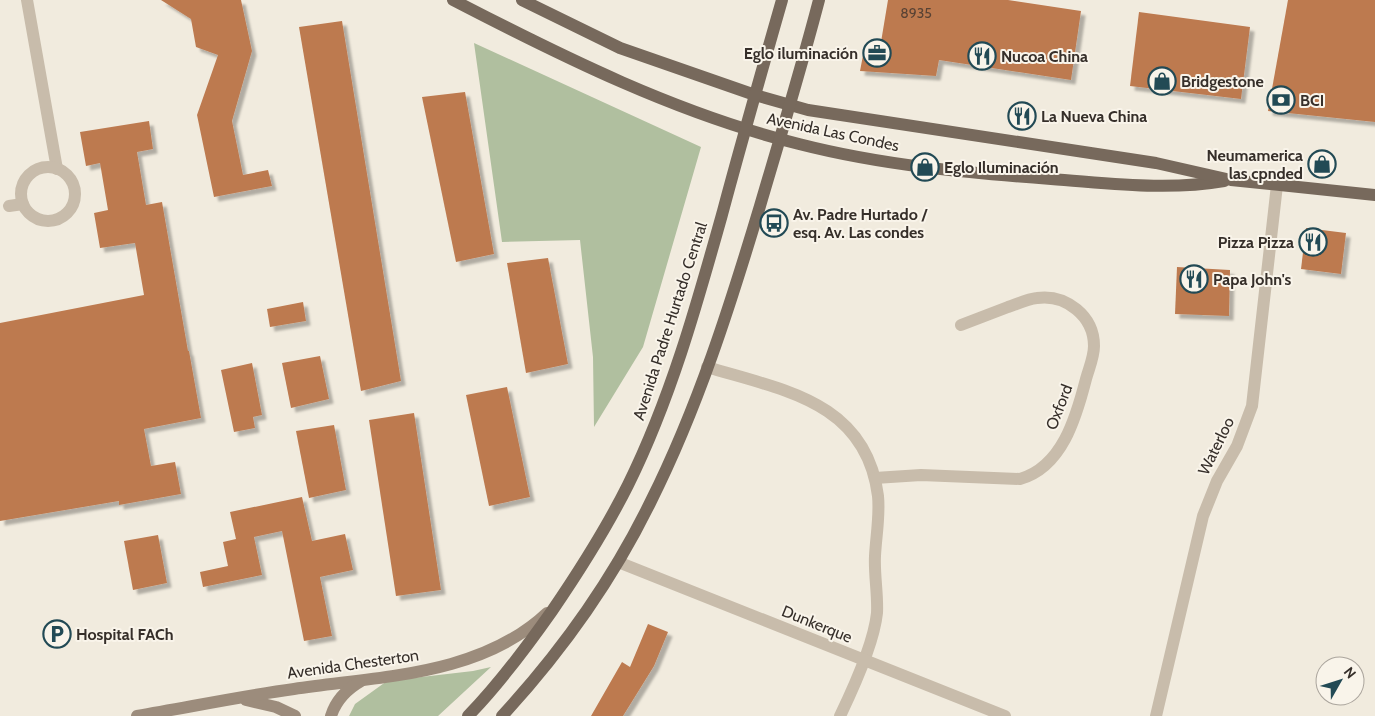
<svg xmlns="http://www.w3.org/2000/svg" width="1375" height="716" viewBox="0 0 1375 716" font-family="Cabin,sans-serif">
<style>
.green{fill:#b0bf9f}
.building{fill:#bd7a50;filter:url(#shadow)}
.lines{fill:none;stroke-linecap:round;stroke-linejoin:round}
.street{stroke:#c8bcab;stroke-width:12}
.secondary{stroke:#9c8c7c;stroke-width:12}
.primary{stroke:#77695c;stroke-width:12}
.labels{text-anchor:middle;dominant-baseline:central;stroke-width:4;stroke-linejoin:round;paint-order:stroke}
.number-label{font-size:14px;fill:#584234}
.poi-label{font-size:16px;font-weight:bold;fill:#362f2a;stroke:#f9f4ea;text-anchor:start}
.street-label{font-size:16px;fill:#362f2a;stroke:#f9f4ea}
</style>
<defs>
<filter id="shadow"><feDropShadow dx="4.5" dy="4.5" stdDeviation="1" flood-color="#0004"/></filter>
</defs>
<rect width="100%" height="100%" fill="#f1ebde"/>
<g class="green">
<path d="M 474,43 L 701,147 L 643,347 L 594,427 L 593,357 L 580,240 L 502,242 Z"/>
<path d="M 491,667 L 438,716 L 349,716 L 355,704 L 387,681 L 473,671 Z"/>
</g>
<g class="building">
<path d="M 161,0 L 241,0 L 252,51 L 232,121 L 243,175 L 268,170 L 272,186 L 214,197 L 197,115 L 218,55 L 196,47 L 191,19 Z"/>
<path d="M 888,0 L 1008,0 L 1081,11 L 1071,80 L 939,60 L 936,76 L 860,71 L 865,45 L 880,48 Z"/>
<path d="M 1288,0 L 1375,0 L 1375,122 L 1268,111 Z"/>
<path d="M 1139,12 L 1250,27 L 1241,99 L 1130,86 Z"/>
<path d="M 342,21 L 401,381 L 361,391 L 299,27 Z"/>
<path d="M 465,92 L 494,254 L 456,262 L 422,97 Z"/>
<path d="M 149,121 L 153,149 L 137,152 L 146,205 L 162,202 L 188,351 L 189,351 L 201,418 L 144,429 L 151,466 L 175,462 L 181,494 L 119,505 L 119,501 L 0,521 L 0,323 L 144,295 L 135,243 L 100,248 L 94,213 L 108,210 L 100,163 L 86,166 L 80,132 Z"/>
<path d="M 1306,228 L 1346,233 L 1341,274 L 1301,269 Z"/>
<path d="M 548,258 L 568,364 L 526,373 L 507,263 Z"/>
<path d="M 1177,267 L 1230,270 L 1229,316 L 1175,314 Z"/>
<path d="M 303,302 L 306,321 L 270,327 L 267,309 Z"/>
<path d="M 320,356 L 329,399 L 291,408 L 282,363 Z"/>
<path d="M 252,363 L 262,415 L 253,417 L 255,428 L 234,432 L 221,370 Z"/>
<path d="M 507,387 L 530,497 L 489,506 L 466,395 Z"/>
<path d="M 414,413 L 441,590 L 396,596 L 369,420 Z"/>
<path d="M 334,425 L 346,490 L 309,498 L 296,431 Z"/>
<path d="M 302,497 L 312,541 L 345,534 L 353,570 L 320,577 L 332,636 L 304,641 L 282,531 L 254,537 L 262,575 L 203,587 L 200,572 L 228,566 L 223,542 L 236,539 L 230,512 Z"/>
<path d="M 158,535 L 167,583 L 133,590 L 124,541 Z"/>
<path d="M 648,624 L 668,632 L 654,666 L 623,716 L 591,716 L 622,662 L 630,667 Z"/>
</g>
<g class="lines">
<g class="street">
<path d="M 27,0 L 57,169"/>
<circle cx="48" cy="194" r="27"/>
<path d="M 9,206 L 23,204"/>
<path d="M 707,367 C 782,390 866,401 878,496 C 880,516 876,536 875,556 C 874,575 878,594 877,613 C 874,642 853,689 840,716"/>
<path d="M 875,478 L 921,475 L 1020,479 C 1062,467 1076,418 1086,379 C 1089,368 1094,357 1094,346 C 1094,316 1066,294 1037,298 C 1027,299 1017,304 1008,307 C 992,313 977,319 961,325"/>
<path d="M 618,562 L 1005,716"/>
<path d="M 1156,716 L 1203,516 L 1217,481 L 1237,446 L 1252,406 L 1277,185"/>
</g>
<g class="secondary">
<path d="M 246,700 L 276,707 L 295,716"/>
<path d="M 137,716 C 190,707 242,696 294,689 C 380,676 480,676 547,613"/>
<path d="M 331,716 C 336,700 347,689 361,681"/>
</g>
<g class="primary">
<path d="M 453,0 C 563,57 678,114 799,144 C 881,165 967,173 1051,179 C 1109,183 1167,191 1224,181"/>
<path d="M 522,0 L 620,48 L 755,95 L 808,110 L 1156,163 L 1231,180 L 1375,195"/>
<path d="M 468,716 C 499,684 526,648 552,611 C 580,570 606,529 628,485 C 671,398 697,304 723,211 C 742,140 762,70 782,0"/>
<path d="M 502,716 C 561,652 613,579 651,501 C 698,407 730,306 760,206 C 780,138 801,69 819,0"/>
</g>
</g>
<defs>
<g id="office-ring" transform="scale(1.4375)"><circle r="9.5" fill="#f9f4ea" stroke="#224a55" stroke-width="1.5"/><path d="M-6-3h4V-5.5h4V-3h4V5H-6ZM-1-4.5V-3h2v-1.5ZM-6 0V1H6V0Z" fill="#224a55"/></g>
<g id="restaurant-ring" transform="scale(1.4375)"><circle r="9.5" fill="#f9f4ea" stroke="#224a55" stroke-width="1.5"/><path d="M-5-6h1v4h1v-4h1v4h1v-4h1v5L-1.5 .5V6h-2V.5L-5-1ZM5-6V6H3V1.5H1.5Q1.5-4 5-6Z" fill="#224a55"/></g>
<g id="shop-ring" transform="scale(1.4375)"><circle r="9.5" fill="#f9f4ea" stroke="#224a55" stroke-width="1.5"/><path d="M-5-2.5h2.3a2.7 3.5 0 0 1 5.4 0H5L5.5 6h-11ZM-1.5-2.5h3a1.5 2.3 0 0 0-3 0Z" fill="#224a55"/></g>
<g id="bank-ring" transform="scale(1.4375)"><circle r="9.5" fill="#f9f4ea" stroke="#224a55" stroke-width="1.5"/><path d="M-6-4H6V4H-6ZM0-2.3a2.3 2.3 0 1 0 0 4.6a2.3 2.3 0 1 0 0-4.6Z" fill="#224a55"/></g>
<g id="bus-ring" transform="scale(1.4375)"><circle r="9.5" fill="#f9f4ea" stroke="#224a55" stroke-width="1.5"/><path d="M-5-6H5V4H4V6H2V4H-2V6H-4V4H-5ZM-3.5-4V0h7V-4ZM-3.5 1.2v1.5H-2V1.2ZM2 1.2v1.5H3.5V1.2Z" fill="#224a55"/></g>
<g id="parking-ring" transform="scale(1.4375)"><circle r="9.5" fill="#f9f4ea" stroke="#224a55" stroke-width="1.5"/><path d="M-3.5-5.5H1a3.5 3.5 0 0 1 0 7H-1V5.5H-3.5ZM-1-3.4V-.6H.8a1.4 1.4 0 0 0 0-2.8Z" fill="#224a55"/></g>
</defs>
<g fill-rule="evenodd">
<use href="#office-ring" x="877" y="53"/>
<use href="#restaurant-ring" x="982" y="56"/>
<use href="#shop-ring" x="1162" y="81"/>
<use href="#bank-ring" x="1281" y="100"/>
<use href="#restaurant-ring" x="1022" y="116"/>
<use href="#shop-ring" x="1322" y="164"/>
<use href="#shop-ring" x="925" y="167"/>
<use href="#bus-ring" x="774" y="223"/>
<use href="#restaurant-ring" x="1313" y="242"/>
<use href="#restaurant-ring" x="1194" y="279"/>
<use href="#parking-ring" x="57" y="634"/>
</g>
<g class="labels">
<g class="number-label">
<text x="916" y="13">8935</text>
</g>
<g class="poi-label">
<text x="858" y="53" text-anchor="end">Eglo iluminación</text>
<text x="1001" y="56">Nucoa China</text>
<text x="1181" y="81">Bridgestone</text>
<text x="1300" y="100">BCI</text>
<text x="1041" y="116">La Nueva China</text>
<text x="1303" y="155" text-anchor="end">Neumamerica<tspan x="1303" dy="18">las cpnded</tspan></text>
<text x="944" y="167">Eglo Iluminación</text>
<text x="793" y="214">Av. Padre Hurtado /<tspan x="793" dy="18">esq. Av. Las condes</tspan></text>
<text x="1294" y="242" text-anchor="end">Pizza Pizza</text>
<text x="1213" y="279">Papa John's</text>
<text x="76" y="634">Hospital FACh</text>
</g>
<g class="street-label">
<text transform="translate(833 132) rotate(12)">Avenida Las Condes</text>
<text transform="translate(670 321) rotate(-72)">Avenida Padre Hurtado Central</text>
<text transform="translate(1059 407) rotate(-69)">Oxford</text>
<text transform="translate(1216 446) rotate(-64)">Waterloo</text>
<text transform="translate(817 624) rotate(22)">Dunkerque</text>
<text transform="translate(353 664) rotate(-8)">Avenida Chesterton</text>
</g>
</g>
<g transform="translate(1340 681) rotate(51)"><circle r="24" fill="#f9f4ea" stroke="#aba59d"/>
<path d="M0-4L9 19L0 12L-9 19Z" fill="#224a55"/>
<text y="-8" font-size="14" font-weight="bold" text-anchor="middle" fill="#362f2a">N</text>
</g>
</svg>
